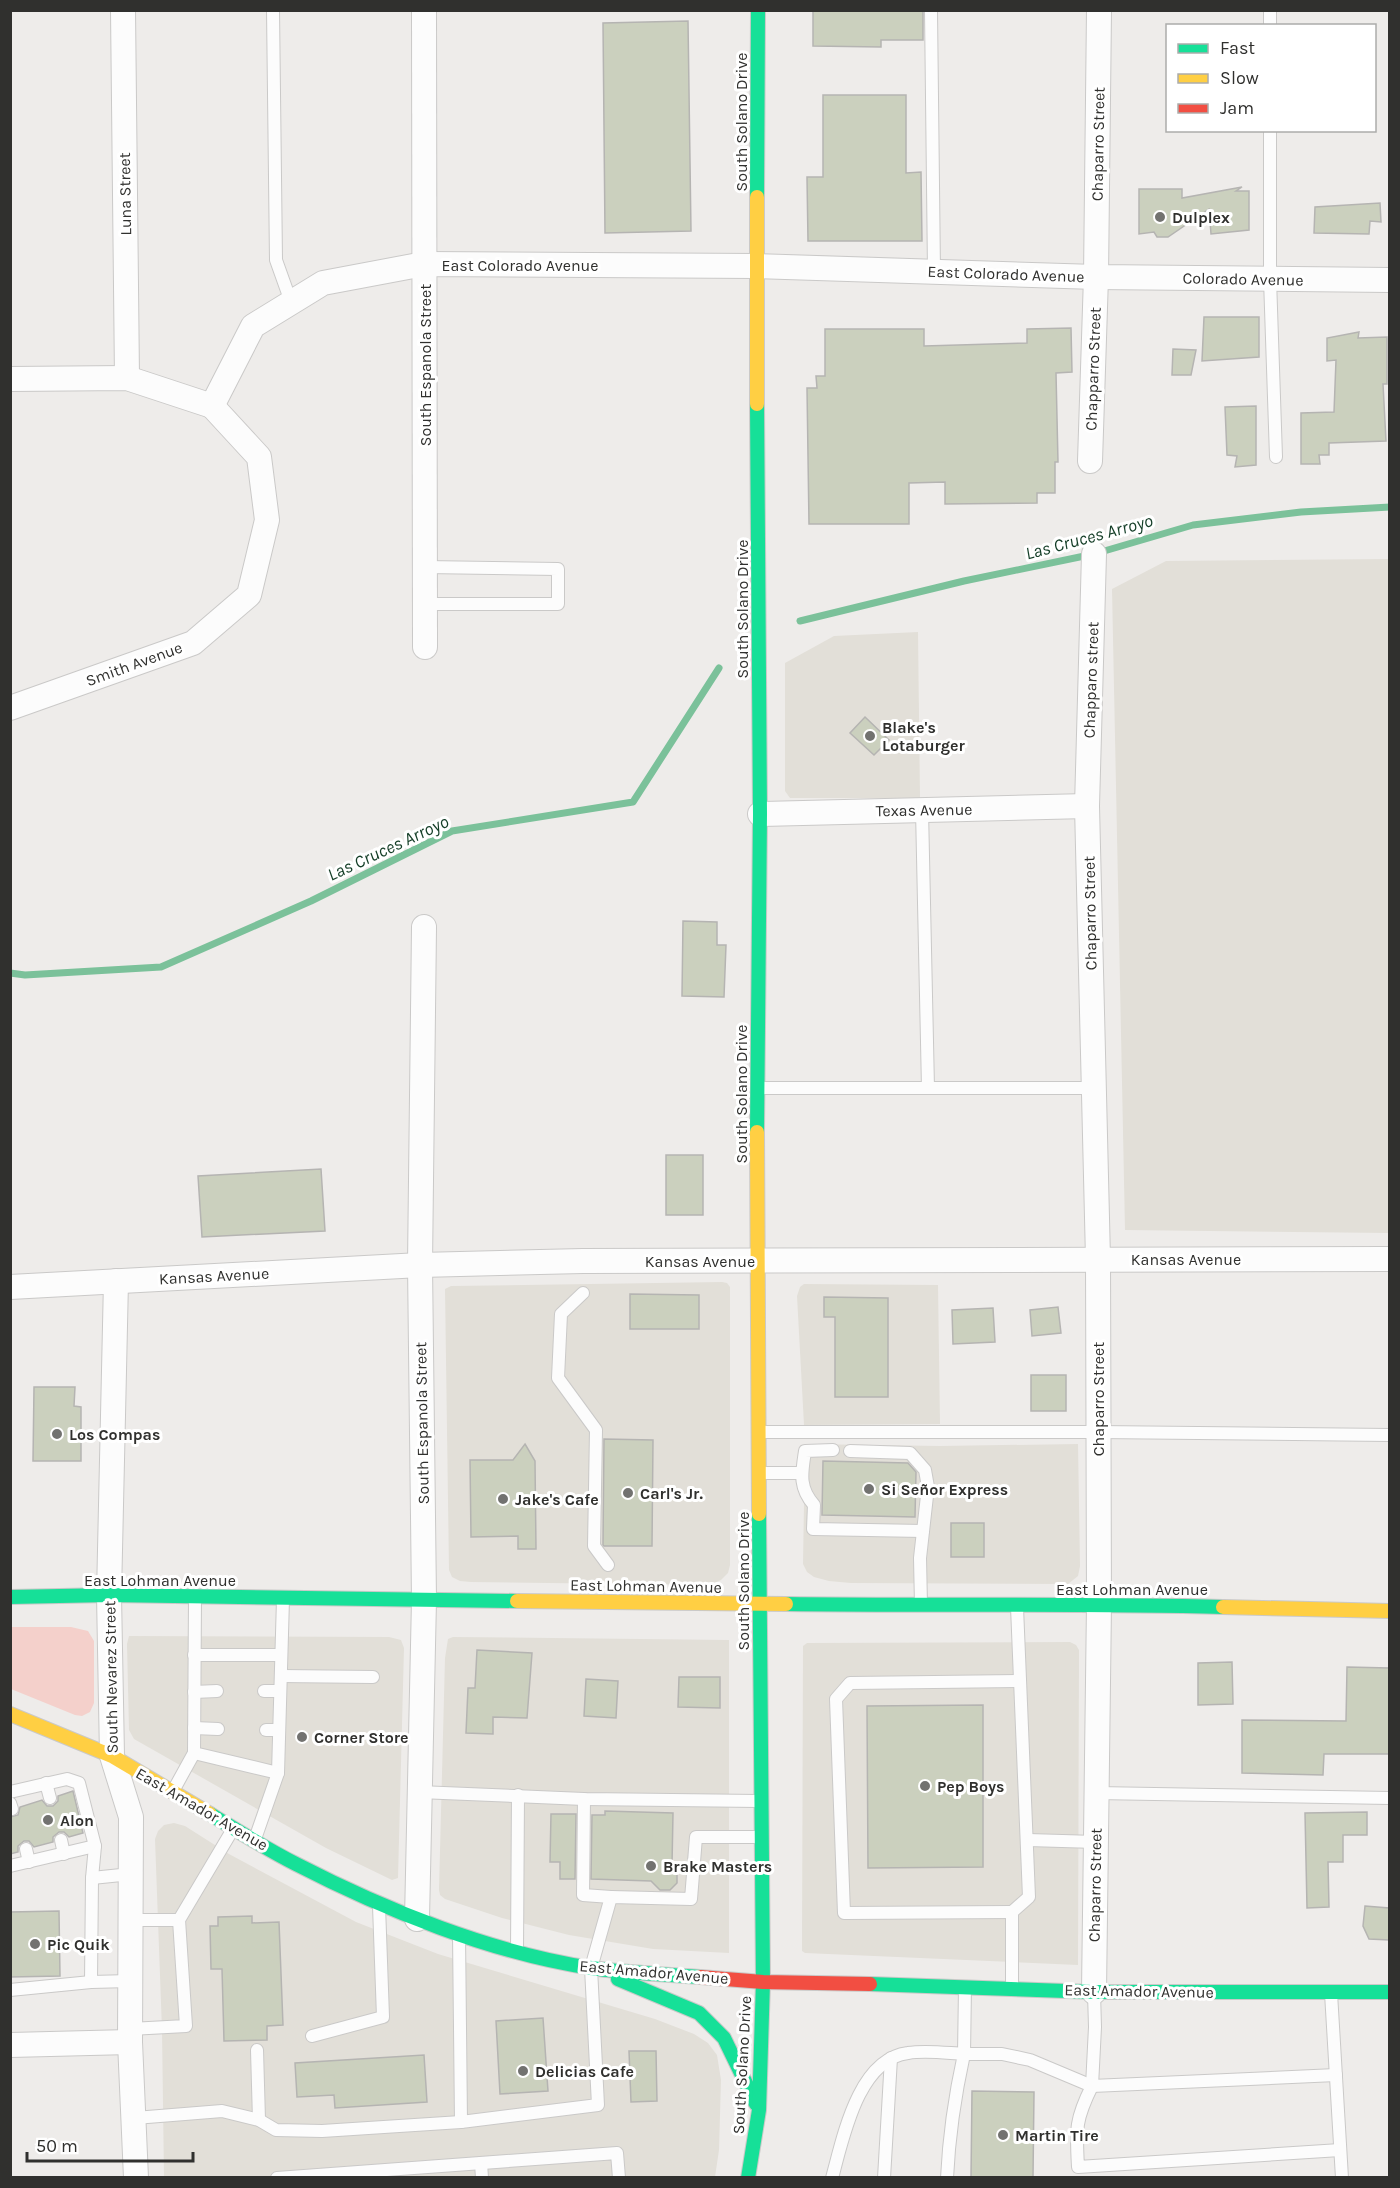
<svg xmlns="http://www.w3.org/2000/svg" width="1400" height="2188" viewBox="0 0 1400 2188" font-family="Karla,sans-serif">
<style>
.built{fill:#e2dfd8}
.green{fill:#f4d0cb}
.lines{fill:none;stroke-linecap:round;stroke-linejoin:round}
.stream{stroke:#7bc19a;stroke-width:7}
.building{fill:#cbd0be;stroke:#b5b4b2;stroke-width:1.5}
.lane-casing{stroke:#cac9c8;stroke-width:14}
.street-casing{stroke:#cac9c8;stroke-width:26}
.fast-casing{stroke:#cac9c8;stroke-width:16}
.slow-casing{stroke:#cac9c8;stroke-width:16}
.jam-casing{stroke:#cac9c8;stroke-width:16}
.lane{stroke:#fcfcfc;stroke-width:12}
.street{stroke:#fcfcfc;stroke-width:24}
.fast{stroke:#16e098;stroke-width:14}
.slow{stroke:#ffcf43;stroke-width:14}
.jam{stroke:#f24e42;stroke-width:14}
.poi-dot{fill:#727270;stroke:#fff;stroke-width:2}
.labels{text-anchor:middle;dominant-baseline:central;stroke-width:6;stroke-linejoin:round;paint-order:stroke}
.street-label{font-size:16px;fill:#30302e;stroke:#fff}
.poi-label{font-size:16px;font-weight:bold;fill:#30302e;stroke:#fff;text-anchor:start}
.water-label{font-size:18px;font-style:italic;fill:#133d26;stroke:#fff}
</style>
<rect width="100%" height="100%" fill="#eeecea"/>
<g class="built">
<path d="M 1389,559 L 1389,1233 L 1125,1230 L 1112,589 L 1166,561 Z"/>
<path d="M 918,632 L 920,798 L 790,798 L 785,791 L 785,663 L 834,636 Z"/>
<path d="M 722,1282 L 727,1283 L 730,1287 L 730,1565 L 728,1573 L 721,1580 L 710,1585 L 471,1582 L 460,1581 L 452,1577 L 449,1570 L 445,1289 L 451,1286 Z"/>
<path d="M 804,1284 L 938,1285 L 940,1424 L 804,1425 L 797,1296 L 800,1287 Z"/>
<path d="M 805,1444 L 940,1446 L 1078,1444 L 1080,1566 L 1078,1576 L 1068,1584 L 851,1583 L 829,1581 L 814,1577 L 807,1572 L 803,1564 Z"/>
<path d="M 129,1636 L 389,1637 L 401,1640 L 404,1648 L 398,1878 L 392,1880 L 326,1848 L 134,1739 L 129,1730 L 127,1644 Z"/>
<path d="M 453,1637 L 729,1640 L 729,1953 L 653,1949 L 569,1935 L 502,1918 L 445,1899 L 440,1895 L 439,1890 L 445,1658 L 448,1639 Z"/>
<path d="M 1070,1642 L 1076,1645 L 1079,1650 L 1078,1965 L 805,1953 L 802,1951 L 803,1646 L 807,1643 Z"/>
<path d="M 174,1823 L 185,1826 L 229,1854 L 356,1922 L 438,1954 L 655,2019 L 694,2034 L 708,2043 L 717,2055 L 721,2080 L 719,2150 L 715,2177 L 164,2177 L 162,2030 L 155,1839 L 158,1831 L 164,1825 Z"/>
</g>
<path class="green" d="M 10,1627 L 71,1627 L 88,1631 L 94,1641 L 94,1703 L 90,1712 L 82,1716 L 75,1715 L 11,1689 Z"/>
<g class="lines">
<g class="stream">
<path d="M 800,621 L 964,581 L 1094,554 L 1193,525 L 1301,512 L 1390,507"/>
<path d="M 10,973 L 25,975 L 161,967 L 311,901 L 452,831 L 633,802 L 719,668"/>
</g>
</g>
<g class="building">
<path d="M 813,10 L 923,11 L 923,40 L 881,40 L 881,47 L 813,46 Z"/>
<path d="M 688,21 L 691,231 L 605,233 L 603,23 Z"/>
<path d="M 823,95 L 906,95 L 906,173 L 921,172 L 922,241 L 808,241 L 807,177 L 823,177 Z"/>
<path d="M 1242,187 L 1236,191 L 1249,191 L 1249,230 L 1211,234 L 1209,209 L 1168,237 L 1157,237 L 1154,232 L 1139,234 L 1139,189 L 1182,189 L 1182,198 Z"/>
<path d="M 1380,203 L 1381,222 L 1370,221 L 1369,234 L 1314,233 L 1315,207 Z"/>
<path d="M 1204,317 L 1259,317 L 1259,357 L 1202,361 Z"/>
<path d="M 1071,328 L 1072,372 L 1056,373 L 1058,462 L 1055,462 L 1055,493 L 1037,493 L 1037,503 L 945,504 L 945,482 L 909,483 L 909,524 L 809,524 L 807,388 L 817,388 L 816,376 L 825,376 L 825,329 L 924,329 L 924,346 L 1027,343 L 1027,329 Z"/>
<path d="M 1359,332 L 1358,338 L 1387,337 L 1387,384 L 1383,384 L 1386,441 L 1329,443 L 1329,455 L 1319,455 L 1320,464 L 1301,464 L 1301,413 L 1334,412 L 1336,360 L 1327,361 L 1327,338 Z"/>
<path d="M 1173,349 L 1196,350 L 1191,375 L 1172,375 Z"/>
<path d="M 1256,406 L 1256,465 L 1235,467 L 1237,456 L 1227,455 L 1225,407 Z"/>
<path d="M 865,717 L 889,740 L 874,755 L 850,733 Z"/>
<path d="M 683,921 L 717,922 L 717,945 L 726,945 L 724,997 L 682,996 Z"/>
<rect x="666" y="1155" width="37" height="60"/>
<path d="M 321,1169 L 325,1231 L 202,1237 L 198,1176 Z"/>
<path d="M 630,1294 L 699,1295 L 699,1329 L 630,1329 Z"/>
<path d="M 824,1297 L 888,1298 L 888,1397 L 835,1397 L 835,1317 L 824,1317 Z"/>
<path d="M 1058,1307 L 1061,1333 L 1032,1336 L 1030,1310 Z"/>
<path d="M 993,1308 L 995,1342 L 953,1344 L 952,1310 Z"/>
<rect x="1031" y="1375" width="35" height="36"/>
<path d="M 34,1387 L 75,1387 L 74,1406 L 81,1407 L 81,1461 L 33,1461 Z"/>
<path d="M 604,1439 L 653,1440 L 652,1546 L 604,1546 L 603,1545 Z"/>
<path d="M 525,1444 L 535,1461 L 536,1549 L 518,1549 L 518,1536 L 471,1537 L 470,1460 L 513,1460 Z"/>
<path d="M 823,1461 L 908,1463 L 916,1472 L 915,1517 L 822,1515 Z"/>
<rect x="951" y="1523" width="33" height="34"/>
<path d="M 477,1650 L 532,1653 L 527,1718 L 493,1717 L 493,1734 L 466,1733 L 468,1688 L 475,1688 Z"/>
<path d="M 1232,1662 L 1233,1704 L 1198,1705 L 1198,1663 Z"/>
<path d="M 1347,1667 L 1389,1668 L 1389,1754 L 1324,1754 L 1323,1775 L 1242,1773 L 1242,1720 L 1346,1721 Z"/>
<path d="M 679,1677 L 720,1677 L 720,1708 L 678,1707 Z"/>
<path d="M 586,1679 L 618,1681 L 616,1718 L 584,1716 Z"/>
<path d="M 983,1705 L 983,1867 L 868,1868 L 867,1706 Z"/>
<path d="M 73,1791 L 83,1833 L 69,1837 L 64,1832 L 59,1832 L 53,1837 L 53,1842 L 34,1847 L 29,1841 L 24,1841 L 18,1846 L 18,1852 L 10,1854 L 10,1817 L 18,1815 L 20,1807 L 42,1800 L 47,1806 L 53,1806 L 58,1801 L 58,1796 Z"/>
<path d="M 605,1811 L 673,1813 L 672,1865 L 677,1870 L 677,1883 L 670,1890 L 660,1890 L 651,1881 L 591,1879 L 592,1815 L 605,1815 Z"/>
<path d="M 1367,1812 L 1367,1835 L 1343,1835 L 1343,1862 L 1328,1862 L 1329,1907 L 1307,1908 L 1305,1813 Z"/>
<path d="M 551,1814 L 576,1814 L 575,1879 L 560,1879 L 560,1862 L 550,1862 Z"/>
<path d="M 1365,1906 L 1389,1908 L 1389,1940 L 1369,1939 L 1363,1926 Z"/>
<path d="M 59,1911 L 60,1976 L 10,1977 L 10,1912 Z"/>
<path d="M 252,1916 L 252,1923 L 279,1922 L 283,2025 L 267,2026 L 267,2040 L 224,2041 L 222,1969 L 211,1969 L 210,1926 L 218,1926 L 218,1917 Z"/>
<path d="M 543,2018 L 548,2091 L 500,2094 L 496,2021 Z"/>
<path d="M 629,2051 L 656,2051 L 657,2101 L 631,2102 Z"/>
<path d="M 424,2055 L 427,2102 L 335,2108 L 334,2095 L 297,2097 L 295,2063 Z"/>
<path d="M 972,2091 L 1034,2092 L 1033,2178 L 971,2178 Z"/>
</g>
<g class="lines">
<g class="lane-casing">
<g id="lane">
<path d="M 273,10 L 276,260 L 291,302"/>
<path d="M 931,10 L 934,272"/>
<path d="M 1270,10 L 1270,26"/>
<path d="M 1270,130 L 1270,279 L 1276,457"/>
<path d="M 425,604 L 558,604 L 558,569 L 425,567"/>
<path d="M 922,810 L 928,1088"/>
<path d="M 758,1088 L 1093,1088"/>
<path d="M 583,1293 L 561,1314 L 558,1378 L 596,1430 L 594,1546 L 608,1565"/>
<path d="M 761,1432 L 1098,1432 L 1390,1435"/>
<path d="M 833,1450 L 805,1451 C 802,1472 798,1487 814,1505 L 813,1529 L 923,1531"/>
<path d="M 850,1451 L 910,1453 L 925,1470 L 928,1487 L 920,1558 L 921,1605"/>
<path d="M 761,1473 L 802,1473"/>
<path d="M 194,1655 L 281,1655"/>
<path d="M 281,1676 L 373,1677"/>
<path d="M 264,1691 L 280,1691"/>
<path d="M 194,1692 L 217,1691"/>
<path d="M 194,1728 L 218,1729"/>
<path d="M 266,1730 L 279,1730"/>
<path d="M 194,1753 L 278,1773"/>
<path d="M 46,1783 L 50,1798"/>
<path d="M 173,1791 L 194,1753 L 195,1598"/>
<path d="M 10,1792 L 67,1779 L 79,1783 L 95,1846 L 92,1878 L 91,1982"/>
<path d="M 419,1792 L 584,1799 L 759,1801"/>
<path d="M 1096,1793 L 1390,1798"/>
<path d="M 584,1799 L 583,1895 L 611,1897"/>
<path d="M 10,1803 L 12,1809"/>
<path d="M 255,1839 L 278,1773 L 283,1599"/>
<path d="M 61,1840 L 64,1854"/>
<path d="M 1028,1840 L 1096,1842"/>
<path d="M 26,1849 L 29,1862"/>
<path d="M 10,1866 L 95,1846"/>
<path d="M 92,1878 L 131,1874"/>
<path d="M 1012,1912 L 844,1913 L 836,1699 L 850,1683 L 1020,1681"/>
<path d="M 131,1920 L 179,1920"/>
<path d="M 459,1934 L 461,2122 L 598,2105 L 591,1968 L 611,1897 L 691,1899 L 696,1837 L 759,1837"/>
<path d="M 517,1950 L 518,1795"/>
<path d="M 965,1987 L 964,2054 L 1002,2054 L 1030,2060 L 1092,2086 C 1075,2120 1076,2129 1078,2167 L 1340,2150"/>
<path d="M 1012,1987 L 1012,1912 L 1029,1897 L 1017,1607"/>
<path d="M 10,1990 L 91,1982 L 130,1981"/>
<path d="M 1094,1993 L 1095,2027 L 1092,2086 L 1336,2075"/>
<path d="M 1331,1993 L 1342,2178"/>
<path d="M 130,2029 L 186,2026 L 179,1920 L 233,1829"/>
<path d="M 312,2036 L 383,2017 L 379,1906"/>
<path d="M 257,2050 L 259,2120"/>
<path d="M 135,2118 L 222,2111 L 259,2120 L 276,2130 L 322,2131 L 461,2122"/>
<path d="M 481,2163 L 482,2178"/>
<path d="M 277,2178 L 617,2153 L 619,2178"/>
<path d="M 832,2178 C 843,2138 858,2059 908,2053 C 926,2050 946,2053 964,2054 C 955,2095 949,2135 947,2178"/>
<path d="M 884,2178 L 891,2058"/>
</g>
</g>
<g class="street-casing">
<g id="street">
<path d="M 123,10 L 127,378"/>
<path d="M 424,10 L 425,647"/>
<path d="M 10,379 L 127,378 L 212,406 L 253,326 L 323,283 L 424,264 L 756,266 L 1096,277 L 1390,280"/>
<path d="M 1090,461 L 1096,277 L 1099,10"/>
<path d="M 10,708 L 193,643 L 249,595 L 267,520 L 259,457 L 212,406"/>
<path d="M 760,814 L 1087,806"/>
<path d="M 116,1281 L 109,1595 L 112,1756 L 131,1817 L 130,2042 L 136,2178"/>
<path d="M 10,1287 L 420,1265 L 583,1261 L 1390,1259"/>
<path d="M 417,1919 L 424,1600 L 420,1265 L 424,927"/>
<path d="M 1094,1992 L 1099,1604 L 1098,1259 L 1087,806 L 1094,554"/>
<path d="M 10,2045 L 130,2042"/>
</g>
</g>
<g class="fast-casing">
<g id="fast">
<path d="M 757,197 L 758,10"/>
<path d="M 757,404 L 760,814 L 757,1132"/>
<path d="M 10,1597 L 109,1595 L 517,1601"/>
<path d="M 786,1604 C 931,1606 1077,1603 1223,1607"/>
<path d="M 210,1814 C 238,1831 266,1849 296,1864 C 385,1910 492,1953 591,1968 C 627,1973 664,1974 700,1977"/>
<path d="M 618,1979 L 699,2013 L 724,2038 L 756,2104"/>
<path d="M 870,1984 L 1094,1992 L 1390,1992"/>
<path d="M 748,2178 L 759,2110 L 763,1982 L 759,1514"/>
</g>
</g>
<g class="slow-casing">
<g id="slow">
<path d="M 757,197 L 757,404"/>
<path d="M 757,1132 L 759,1514"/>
<path d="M 517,1601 L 786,1604"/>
<path d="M 1223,1607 L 1390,1611"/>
<path d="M 10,1714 L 112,1756 L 210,1814"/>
</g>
</g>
<g class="jam-casing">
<path id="jam" d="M 700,1977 L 763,1982 L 870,1984"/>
</g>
<use href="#lane" class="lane"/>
<use href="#street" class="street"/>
<use href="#fast" class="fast"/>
<use href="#slow" class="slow"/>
<use href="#jam" class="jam"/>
</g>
<g class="poi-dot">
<circle cx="1160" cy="217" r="6"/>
<circle cx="870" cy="736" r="6"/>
<circle cx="57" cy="1434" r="6"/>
<circle cx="869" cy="1489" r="6"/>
<circle cx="628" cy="1493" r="6"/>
<circle cx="503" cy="1499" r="6"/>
<circle cx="302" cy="1737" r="6"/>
<circle cx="925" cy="1786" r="6"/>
<circle cx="48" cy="1820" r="6"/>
<circle cx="651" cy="1866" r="6"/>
<circle cx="35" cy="1944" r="6"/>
<circle cx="523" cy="2071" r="6"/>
<circle cx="1003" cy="2135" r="6"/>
</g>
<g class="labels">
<g class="street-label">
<text transform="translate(741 122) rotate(-90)">South Solano Drive</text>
<text transform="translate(1098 144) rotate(-89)">Chaparro Street</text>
<text transform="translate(125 194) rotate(-91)">Luna Street</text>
<text x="520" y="265">East Colorado Avenue</text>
<text transform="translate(1006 274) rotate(2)">East Colorado Avenue</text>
<text transform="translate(1243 279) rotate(1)">Colorado Avenue</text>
<text transform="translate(425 365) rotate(-90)">South Espanola Street</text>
<text transform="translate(1093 369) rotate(-88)">Chapparro Street</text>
<text transform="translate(742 609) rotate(-90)">South Solano Drive</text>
<text transform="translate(134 664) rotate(-20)">Smith Avenue</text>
<text transform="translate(1091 680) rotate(-88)">Chapparo street</text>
<text transform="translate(924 810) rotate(-1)">Texas Avenue</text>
<text transform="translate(1090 913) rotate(-91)">Chaparro Street</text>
<text transform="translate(741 1094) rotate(-90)">South Solano Drive</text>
<text x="1186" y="1259">Kansas Avenue</text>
<text x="700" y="1261">Kansas Avenue</text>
<text transform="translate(214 1276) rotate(-3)">Kansas Avenue</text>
<text transform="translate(1098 1399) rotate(-90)">Chaparro Street</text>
<text transform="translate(422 1423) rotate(-91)">South Espanola Street</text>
<text x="160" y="1580">East Lohman Avenue</text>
<text transform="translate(743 1581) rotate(-90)">South Solano Drive</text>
<text transform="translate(646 1586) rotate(1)">East Lohman Avenue</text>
<text x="1132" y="1589">East Lohman Avenue</text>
<text transform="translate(111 1677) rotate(-91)">South Nevarez Street</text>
<text transform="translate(202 1809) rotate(30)">East Amador Avenue</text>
<text transform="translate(1095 1885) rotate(-89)">Chaparro Street</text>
<text transform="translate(654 1972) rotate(5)">East Amador Avenue</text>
<text transform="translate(1139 1991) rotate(1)">East Amador Avenue</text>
<text transform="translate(742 2065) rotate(-87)">South Solano Drive</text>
</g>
<g class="poi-label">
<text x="1172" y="217">Dulplex</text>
<text x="882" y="727">Blake's<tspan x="882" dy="18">Lotaburger</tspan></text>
<text x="69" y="1434">Los Compas</text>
<text x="881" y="1489">Si Señor Express</text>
<text x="640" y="1493">Carl's Jr.</text>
<text x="515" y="1499">Jake's Cafe</text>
<text x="314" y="1737">Corner Store</text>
<text x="937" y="1786">Pep Boys</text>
<text x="60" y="1820">Alon</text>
<text x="663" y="1866">Brake Masters</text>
<text x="47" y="1944">Pic Quik</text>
<text x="535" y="2071">Delicias Cafe</text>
<text x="1015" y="2135">Martin Tire</text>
</g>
<g class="water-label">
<text transform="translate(1089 537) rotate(-15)">Las Cruces Arroyo</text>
<text transform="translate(388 848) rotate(-25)">Las Cruces Arroyo</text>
</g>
</g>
<rect width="1400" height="2188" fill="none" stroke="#30302e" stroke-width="24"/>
<rect x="1166" y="24" width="210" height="108" fill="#ffffff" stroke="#acacab" stroke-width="1.5"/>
<rect x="1178" y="44" width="30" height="9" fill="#16e098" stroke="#acacab" stroke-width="1.5"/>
<text x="1220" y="54" font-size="18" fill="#30302e">Fast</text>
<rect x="1178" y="74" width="30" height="9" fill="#ffcf43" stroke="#acacab" stroke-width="1.5"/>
<text x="1220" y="84" font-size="18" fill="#30302e">Slow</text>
<rect x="1178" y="104" width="30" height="9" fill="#f24e42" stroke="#acacab" stroke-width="1.5"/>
<text x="1220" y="114" font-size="18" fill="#30302e">Jam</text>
<path d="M27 2152v9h166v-9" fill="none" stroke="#30302e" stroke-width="3"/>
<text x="36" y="2152" font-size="18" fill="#30302e" stroke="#ffffff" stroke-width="4.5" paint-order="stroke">50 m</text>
</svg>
